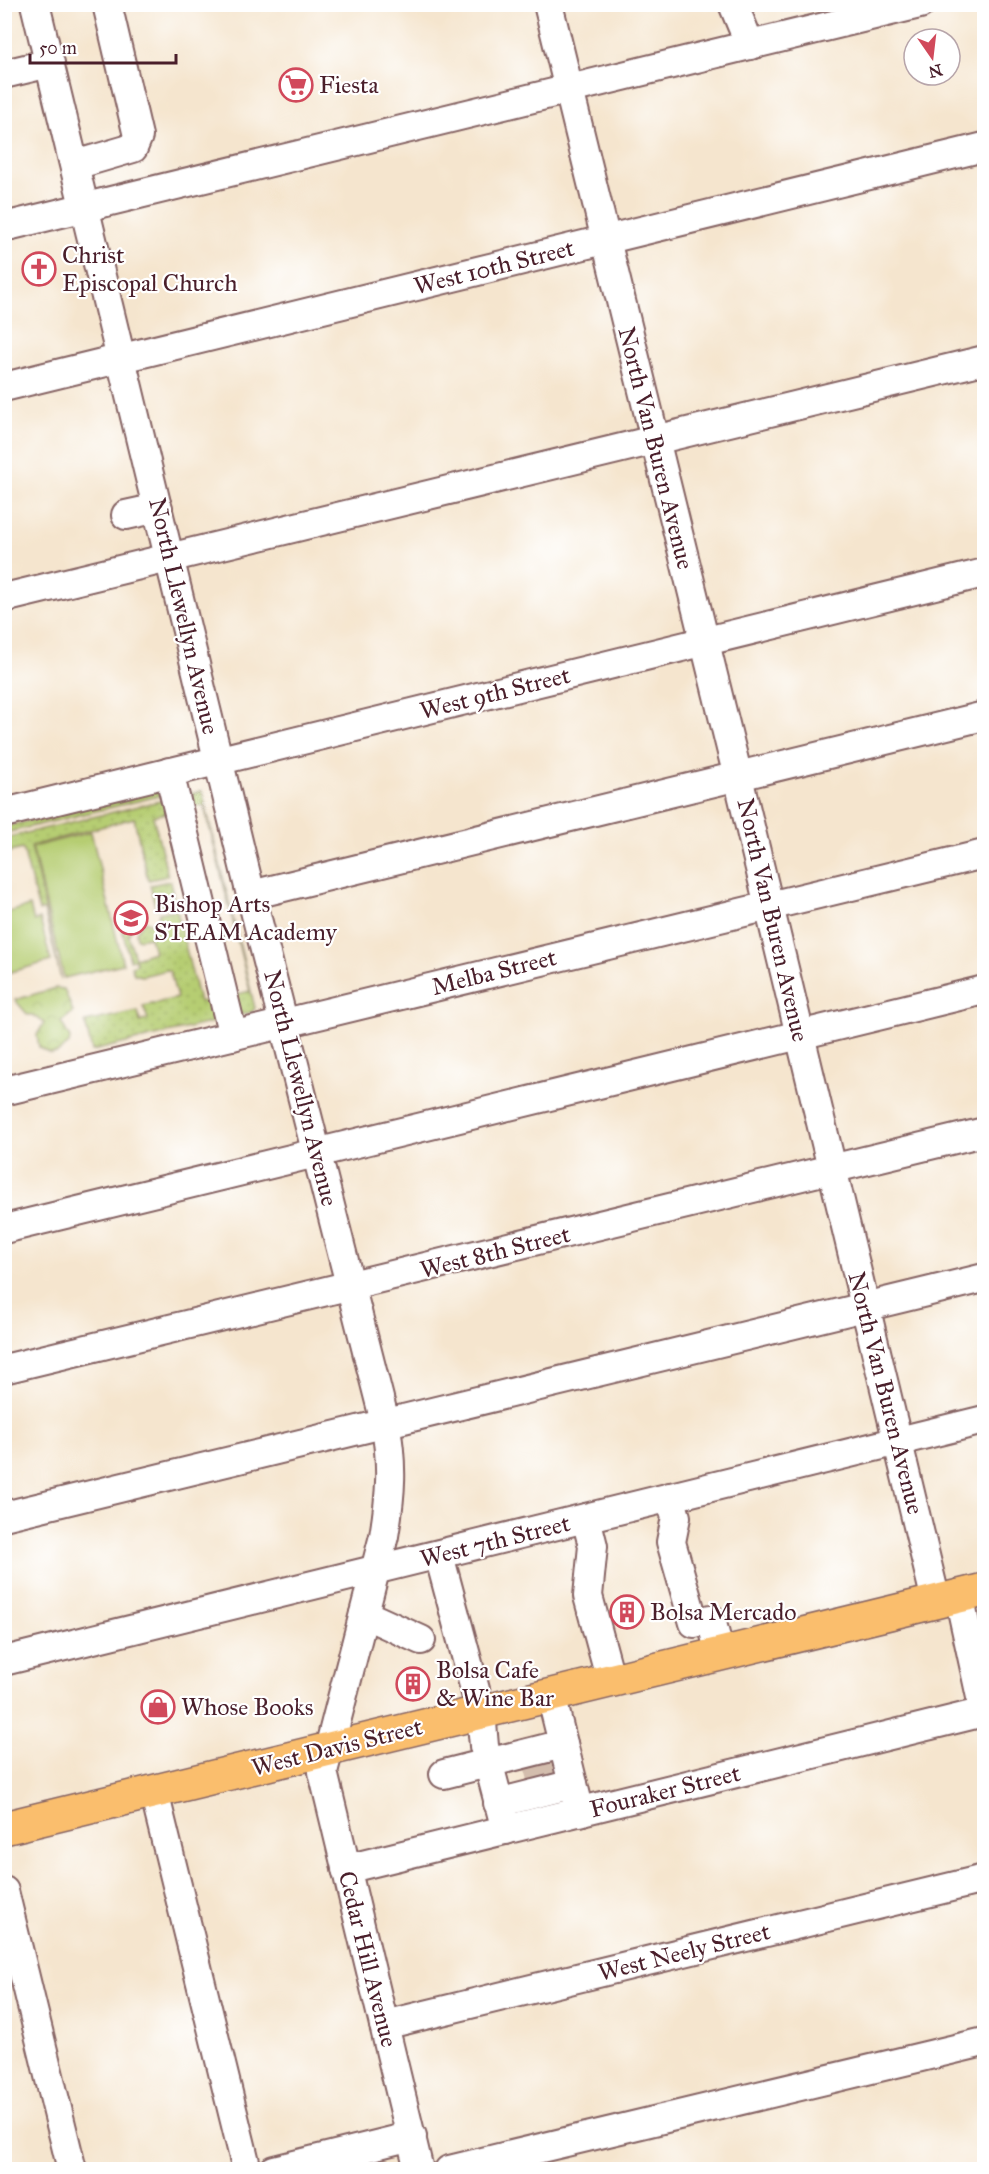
<svg xmlns="http://www.w3.org/2000/svg" width="989" height="2174" viewBox="0 0 989 2174" font-family="'IM FELL Great Primer',serif">
<style>
.grass{fill:url(#grass-dots);stroke:#80764e;stroke-width:1.5}
.park{fill:url(#park-crowns);stroke:#80764e;stroke-width:1.5}
.pitch{fill:#b6cd72;stroke:#80764e;stroke-width:1.5}
.lines{fill:none;stroke-linecap:round;stroke-linejoin:round}
.minor-tunnel{stroke:#d3bdad;stroke-width:28;stroke-dasharray:28 14;stroke-linecap:butt}
.minor-casing{stroke:#866464;stroke-width:32}
.major-casing{stroke:#866464;stroke-width:36}
.minor{stroke:#fff;stroke-width:28}
.major{stroke:#fabe6d;stroke-width:33}
.labels{text-anchor:middle;dominant-baseline:central;stroke-width:4.5;stroke-linejoin:round;paint-order:stroke}
.poi-label{font-size:24px;fill:#4a1f2b;stroke:#fff;text-anchor:start}
.street-label{font-size:24px;fill:#4a1f2b;stroke:#fff}
</style>
<defs>
<pattern id="grass-dots" width="8" height="8" patternUnits="userSpaceOnUse" patternTransform="scale(1.5)"><rect width="8" height="8" fill="#b6cd72"/><path d="M2 2h.1M6 6h.1" fill="none" stroke="#9eb063" stroke-width="1.8" stroke-linecap="round"/></pattern>
<pattern id="park-crowns" width="20" height="18" patternUnits="userSpaceOnUse" patternTransform="scale(1.5)"><rect width="20" height="18" fill="#b6cd72"/><path d="M2 6a3 3 0 1 1 6 0M12 15a3 3 0 1 1 6 0" fill="none" stroke="#9eb063"/></pattern>
</defs>
<rect width="100%" height="100%" fill="#fff"/>
<filter id="ink" filterUnits="userSpaceOnUse"><feTurbulence type="fractalNoise" baseFrequency=".0167" numOctaves="2"/><feDisplacementMap in="SourceGraphic" scale="12" xChannelSelector="R" yChannelSelector="G"/><feConvolveMatrix kernelMatrix="1 2 1 2 8 2 1 2 1" color-interpolation-filters="sRGB"/></filter>
<filter id="wash" filterUnits="userSpaceOnUse"><feTurbulence type="fractalNoise" baseFrequency=".008" numOctaves="4" result="noise"/><feDisplacementMap in="SourceGraphic" scale="24" xChannelSelector="R" yChannelSelector="G"/><feGaussianBlur stdDeviation="1.35" result="paint"/><feColorMatrix in="noise" values="0 0 0 0 0 0 0 0 0 0 0 0 0 0 0 0 0 1.4 0 .05"/><feComposite in="paint" operator="in"/></filter>
<g filter="url(#wash)">
<rect width="100%" height="100%" fill="#f5e5ce"/>
<g class="grass">
<path d="M 153,790 L 163,795 L 5,833 L 4,827 Z"/>
<path d="M 202,791 L 255,1008 L 252,1012 L 236,1016 L 234,995 L 250,991 L 204,805 L 186,808 L 182,796 Z"/>
<path d="M 164,800 L 167,813 L 153,816 L 168,876 L 148,880 L 134,818 L 31,846 L 61,979 L 44,910 L 39,911 L 23,849 L 5,853 L 5,838 Z"/>
<path d="M 170,881 L 175,903 L 156,909 L 150,885 Z"/>
<path d="M 173,910 L 177,911 L 199,1002 L 210,1000 L 218,1021 L 92,1051 L 85,1022 L 138,1011 L 140,1022 L 148,1019 L 143,1006 L 177,998 L 170,972 L 167,970 L 142,976 L 134,974 L 131,966 L 137,964 L 135,959 L 130,960 L 120,922 L 142,917 L 128,935 L 135,958 L 154,952 L 150,937 L 137,939 L 136,932 L 145,921 L 152,924 L 157,921 L 159,913 Z"/>
</g>
<path class="park" d="M 55,988 L 64,989 L 73,1012 L 61,1022 L 70,1038 L 69,1044 L 57,1053 L 50,1054 L 39,1047 L 37,1035 L 44,1023 L 33,1015 L 28,1015 L 15,1000 Z"/>
<g class="pitch">
<path d="M 91,832 L 123,964 L 64,978 L 32,847 Z"/>
<path d="M 30,906 L 34,921 L 40,919 L 51,961 L 7,973 L 5,913 Z"/>
</g>
</g>
<g filter="url(#ink)">
<g class="lines">
<path class="minor-tunnel" d="M 536,1760 L 542,1782"/>
<g class="minor-casing">
<g id="minor">
<path d="M 35,4 L 251,895 L 385,1422 C 393,1465 391,1493 384,1536 L 323,1772 L 419,2170"/>
<path d="M 548,4 L 738,777 L 936,1601"/>
<path d="M 750,45 L 920,4"/>
<path d="M 4,74 L 50,63"/>
<path d="M 75,165 L 133,148 L 138,136 L 107,4"/>
<path d="M 4,227 L 750,45 L 733,4"/>
<path d="M 4,387 L 984,147"/>
<path d="M 126,515 L 158,508"/>
<path d="M 4,598 L 984,360"/>
<path d="M 169,772 L 233,1036"/>
<path d="M 4,813 L 984,573"/>
<path d="M 251,895 L 984,716"/>
<path d="M 4,1091 L 984,854"/>
<path d="M 4,1229 L 984,990"/>
<path d="M 4,1369 L 984,1132"/>
<path d="M 670,1497 L 676,1517 L 671,1542 L 694,1623 L 711,1619 L 720,1654"/>
<path d="M 4,1516 L 984,1278"/>
<path d="M 586,1518 L 593,1546 L 588,1596 L 611,1681"/>
<path d="M 439,1555 L 481,1712 L 484,1746 L 506,1830"/>
<path d="M 959,1596 L 984,1711"/>
<path d="M 364,1614 L 421,1640"/>
<path d="M 4,1661 L 984,1420"/>
<path d="M 551,1695 L 580,1812"/>
<path d="M 444,1774 L 563,1744"/>
<path d="M 154,1792 L 247,2170"/>
<path d="M 498,1803 L 573,1784"/>
<path d="M 346,1869 L 984,1712"/>
<path d="M 4,1891 L 72,2170"/>
<path d="M 384,2025 L 984,1879"/>
<path d="M 274,2170 L 412,2136"/>
<path d="M 449,2170 L 984,2042"/>
</g>
</g>
<g class="major-casing">
<path id="major" d="M 4,1828 L 984,1590"/>
</g>
<use href="#minor" class="minor"/>
<use href="#major" class="major"/>
</g>
</g>
<defs>
<g id="supermarket-ring" transform="scale(1.725)"><circle r="9.5" fill="#fff" stroke="#d1495b" stroke-width="1.5"/><path d="M-6-5.5h2.5l.6 2H6L4.5 2H-2.5L-4.4-4H-6ZM-1.5 3.2a1.3 1.3 0 1 0 .1 0ZM3 3.2a1.3 1.3 0 1 0 .1 0Z" fill="#d1495b"/></g>
<g id="church-ring" transform="scale(1.725)"><circle r="9.5" fill="#fff" stroke="#d1495b" stroke-width="1.5"/><path d="M-1.2-6h2.4v3.5h3.3v2.4h-3.3V6h-2.4V-.1h-3.3v-2.4h3.3Z" fill="#d1495b"/></g>
<g id="school-ring" transform="scale(1.725)"><circle r="9.5" fill="#fff" stroke="#d1495b" stroke-width="1.5"/><path d="M0-5L7-2L0 1L-7-2ZM-4 1L0 2.5L4 1V4Q0 6-4 4Z" fill="#d1495b"/></g>
<g id="building-ring" transform="scale(1.725)"><circle r="9.5" fill="#fff" stroke="#d1495b" stroke-width="1.5"/><path d="M-4-6H4V6H1V3H-1V6H-4ZM-2.5-4.3h1.7v1.8h-1.7ZM.8-4.3h1.7v1.8H.8ZM-2.5-1h1.7V.8h-1.7ZM.8-1h1.7V.8H.8Z" fill="#d1495b"/></g>
<g id="shop-ring" transform="scale(1.725)"><circle r="9.5" fill="#fff" stroke="#d1495b" stroke-width="1.5"/><path d="M-5-2.5h2.3a2.7 3.5 0 0 1 5.4 0H5L5.5 6h-11ZM-1.5-2.5h3a1.5 2.3 0 0 0-3 0Z" fill="#d1495b"/></g>
</defs>
<g fill-rule="evenodd">
<use href="#supermarket-ring" x="296" y="85"/>
<use href="#church-ring" x="39" y="269"/>
<use href="#school-ring" x="131" y="918"/>
<use href="#building-ring" x="627" y="1612"/>
<use href="#building-ring" x="413" y="1684"/>
<use href="#shop-ring" x="158" y="1707"/>
</g>
<g class="labels">
<g class="poi-label">
<text x="319" y="85">Fiesta</text>
<text x="62" y="255">Christ<tspan x="62" dy="28">Episcopal Church</tspan></text>
<text x="154" y="904">Bishop Arts<tspan x="154" dy="28">STEAM Academy</tspan></text>
<text x="650" y="1612">Bolsa Mercado</text>
<text x="436" y="1670">Bolsa Cafe<tspan x="436" dy="28">&amp; Wine Bar</tspan></text>
<text x="181" y="1707">Whose Books</text>
</g>
<g class="street-label">
<text transform="translate(494 267) rotate(-14)">West 10th Street</text>
<text transform="translate(656 448) rotate(76)">North Van Buren Avenue</text>
<text transform="translate(184 616) rotate(77)">North Llewellyn Avenue</text>
<text transform="translate(495 693) rotate(-14)">West 9th Street</text>
<text transform="translate(773 920) rotate(77)">North Van Buren Avenue</text>
<text transform="translate(494 972) rotate(-14)">Melba Street</text>
<text transform="translate(301 1088) rotate(76)">North Llewellyn Avenue</text>
<text transform="translate(495 1252) rotate(-14)">West 8th Street</text>
<text transform="translate(886 1393) rotate(76)">North Van Buren Avenue</text>
<text transform="translate(495 1541) rotate(-14)">West 7th Street</text>
<text transform="translate(337 1747) rotate(-14)">West Davis Street</text>
<text transform="translate(665 1791) rotate(-14)">Fouraker Street</text>
<text transform="translate(684 1952) rotate(-14)">West Neely Street</text>
<text transform="translate(368 1959) rotate(76)">Cedar Hill Avenue</text>
</g>
</g>
<rect width="989" height="2174" fill="none" stroke="#fff" stroke-width="24"/>
<g transform="translate(932 57) rotate(166)"><circle r="28" fill="#ffffff" stroke="#b7a5aa" stroke-width="1.5"/>
<path d="M0-4.5L10 22L0 15L-10 22Z" fill="#d1495b"/>
<text y="-9" font-size="16" font-weight="bold" text-anchor="middle" fill="#4a1f2b">N</text>
</g>
<path d="M30 54v9h146v-9" fill="none" stroke="#4a1f2b" stroke-width="3"/>
<text x="39" y="54" font-size="18" fill="#4a1f2b" stroke="#ffffff" stroke-width="4.5" paint-order="stroke">50 m</text>
</svg>
